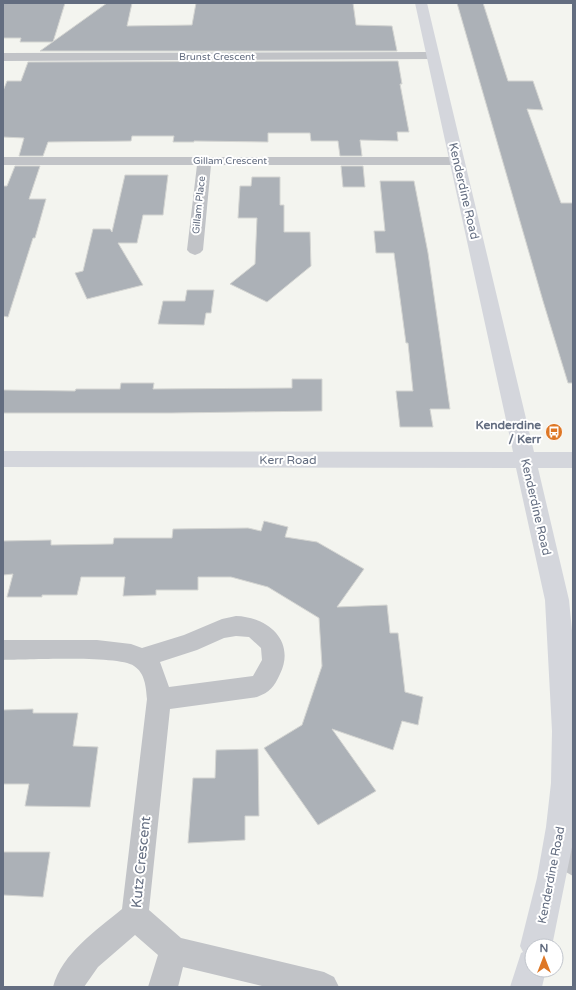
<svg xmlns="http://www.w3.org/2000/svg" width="576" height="990" viewBox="0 0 576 990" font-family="'Varela Round',sans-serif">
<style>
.building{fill:#acb1b7;stroke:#d4d5d2}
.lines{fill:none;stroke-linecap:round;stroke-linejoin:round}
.street{fill:#c1c3c7;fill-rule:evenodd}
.secondary{fill:#d4d6dc;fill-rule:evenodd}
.labels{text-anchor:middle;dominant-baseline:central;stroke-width:4;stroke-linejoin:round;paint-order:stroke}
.far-street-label{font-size:10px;fill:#636d80;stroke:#fff}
.street-label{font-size:12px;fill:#636d80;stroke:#fff}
.poi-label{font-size:12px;font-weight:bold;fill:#636d80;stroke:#fff;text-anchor:end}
.near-street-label{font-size:14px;fill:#636d80;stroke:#fff}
</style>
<rect width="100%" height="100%" fill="#f3f4ef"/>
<g class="building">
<path d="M 3,3 L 65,3 L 53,42 L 20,42 L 21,38 L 3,38 Z"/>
<path d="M 107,3 L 132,3 L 127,26 L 192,25 L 196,3 L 353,3 L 356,25 L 392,26 L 397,51 L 40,51 Z"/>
<path d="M 457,3 L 483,3 L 508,81 L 533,81 L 543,110 L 527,109 L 561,203 L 573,203 L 573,383 L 568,383 L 543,301 Z"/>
<path d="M 398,61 L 402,84 L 400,84 L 409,132 L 397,132 L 398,141 L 360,140 L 362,156 L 340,156 L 338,141 L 311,141 L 310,133 L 268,133 L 268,142 L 194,141 L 194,142 L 173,142 L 174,136 L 132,136 L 131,141 L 48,142 L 43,156 L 19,156 L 24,138 L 3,137 L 3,91 L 7,81 L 21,81 L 28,62 Z"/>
<path d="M 15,166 L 40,166 L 29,199 L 46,199 L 35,238 L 33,238 L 8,317 L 3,316 L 3,186 L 7,186 Z"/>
<path d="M 341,166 L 363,166 L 365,187 L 343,187 Z"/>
<path d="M 125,175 L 168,175 L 163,215 L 143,215 L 137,243 L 118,243 L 143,285 L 87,299 L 75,273 L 83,271 L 93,229 L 110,229 L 112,232 Z"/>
<path d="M 252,177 L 280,177 L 280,205 L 284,205 L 284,232 L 310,232 L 311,266 L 267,302 L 230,284 L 255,264 L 257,218 L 238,218 L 240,186 L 251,186 Z"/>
<path d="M 380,181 L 414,181 L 428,253 L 450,409 L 430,409 L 433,427 L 400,427 L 396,391 L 413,391 L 408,343 L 406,343 L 394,253 L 376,253 L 374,231 L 385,231 Z"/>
<path d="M 187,290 L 214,290 L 211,313 L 206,313 L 204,325 L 158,324 L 163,301 L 185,301 Z"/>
<path d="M 292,379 L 322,379 L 322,411 L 171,413 L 3,413 L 3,390 L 75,391 L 76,389 L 120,389 L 121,383 L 154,383 L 153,389 L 292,388 Z"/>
<path d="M 264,521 L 288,527 L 285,537 L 317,542 L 364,569 L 337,607 L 387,605 L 390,633 L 398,633 L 405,692 L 423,697 L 418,725 L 402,721 L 393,750 L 332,729 L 376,791 L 318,825 L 264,748 L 302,725 L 322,666 L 319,618 L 268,587 L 231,577 L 198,577 L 198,590 L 156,590 L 156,595 L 123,596 L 125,577 L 81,577 L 77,595 L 42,595 L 42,597 L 7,597 L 13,574 L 3,575 L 3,541 L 51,540 L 51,545 L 113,544 L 114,538 L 172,538 L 173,529 L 248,528 L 261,531 Z"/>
<path d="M 33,709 L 33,713 L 78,713 L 73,746 L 98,747 L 90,807 L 25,806 L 29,784 L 3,784 L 3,710 Z"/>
<path d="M 258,749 L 259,816 L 245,816 L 245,840 L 188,843 L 193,778 L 215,778 L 216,750 Z"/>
<path d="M 3,852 L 50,852 L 43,897 L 3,895 Z"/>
</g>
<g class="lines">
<g class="street">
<path d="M 432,52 L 436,53 L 438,56 L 436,59 L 3,61 L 3,53 Z"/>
<path d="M 3,157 L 457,157 L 462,158 L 464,161 L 462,164 L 457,165 L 211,165 L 203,250 L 200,253 L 195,255 L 190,253 L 187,250 L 197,165 L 3,165 Z"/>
<path d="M 236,616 C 268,617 296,641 280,674 C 274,687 270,692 257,697 L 170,709 L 149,910 L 181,938 L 324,972 L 334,977 L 339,987 L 266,987 L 183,967 L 178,987 L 148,987 L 158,955 L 135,935 L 98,967 L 84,987 L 53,987 C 62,953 97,930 122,909 L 147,699 C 146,687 145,673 134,666 C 118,655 27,660 3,660 L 3,640 L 97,640 L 131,644 L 142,648 L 184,635 L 222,619 ZM 236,636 L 249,637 L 261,648 L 262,660 L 253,676 L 169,687 L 160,662 L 197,650 L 224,638 Z"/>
<path d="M 557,840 L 573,848 L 573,876 L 548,862 L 544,853 L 548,844 Z"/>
</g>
<path class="secondary" d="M 415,3 L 427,3 L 534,452 L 573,452 L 573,468 L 538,468 L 569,600 L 573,641 L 573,842 L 552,946 L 532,946 L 532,970 L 546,970 L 542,987 L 510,987 L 521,953 L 523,952 L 520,946 L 537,878 L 546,827 L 551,783 L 552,731 L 545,600 L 516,468 L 3,467 L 3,451 L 513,452 Z"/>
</g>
<defs>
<g id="bus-disc" transform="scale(0.9)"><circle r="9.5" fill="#de7725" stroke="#fff"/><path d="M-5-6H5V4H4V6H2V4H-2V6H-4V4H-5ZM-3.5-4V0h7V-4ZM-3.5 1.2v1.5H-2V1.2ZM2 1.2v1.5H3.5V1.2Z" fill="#fff"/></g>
</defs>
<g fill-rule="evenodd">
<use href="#bus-disc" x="554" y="432"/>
</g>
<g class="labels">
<g class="far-street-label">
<text x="217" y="57">Brunst Crescent</text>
<text x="230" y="161">Gillam Crescent</text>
<text transform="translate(199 205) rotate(-84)">Gillam Place</text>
</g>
<g class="street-label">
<text transform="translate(464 191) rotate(77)">Kenderdine Road</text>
<text x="288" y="460">Kerr Road</text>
<text transform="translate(536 507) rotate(77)">Kenderdine Road</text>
<text transform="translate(551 875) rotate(-79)">Kenderdine Road</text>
</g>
<g class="poi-label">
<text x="541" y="425">Kenderdine<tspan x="541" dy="14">/ Kerr</tspan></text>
</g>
<g class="near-street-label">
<text transform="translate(141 862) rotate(-84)">Kutz Crescent</text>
</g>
</g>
<rect width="576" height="990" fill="none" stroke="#636d80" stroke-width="8"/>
<g transform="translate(544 958)"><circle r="19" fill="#ffffff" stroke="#c1c5cc"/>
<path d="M0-3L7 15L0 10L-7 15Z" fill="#de7725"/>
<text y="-6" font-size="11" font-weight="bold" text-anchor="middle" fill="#636d80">N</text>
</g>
</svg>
